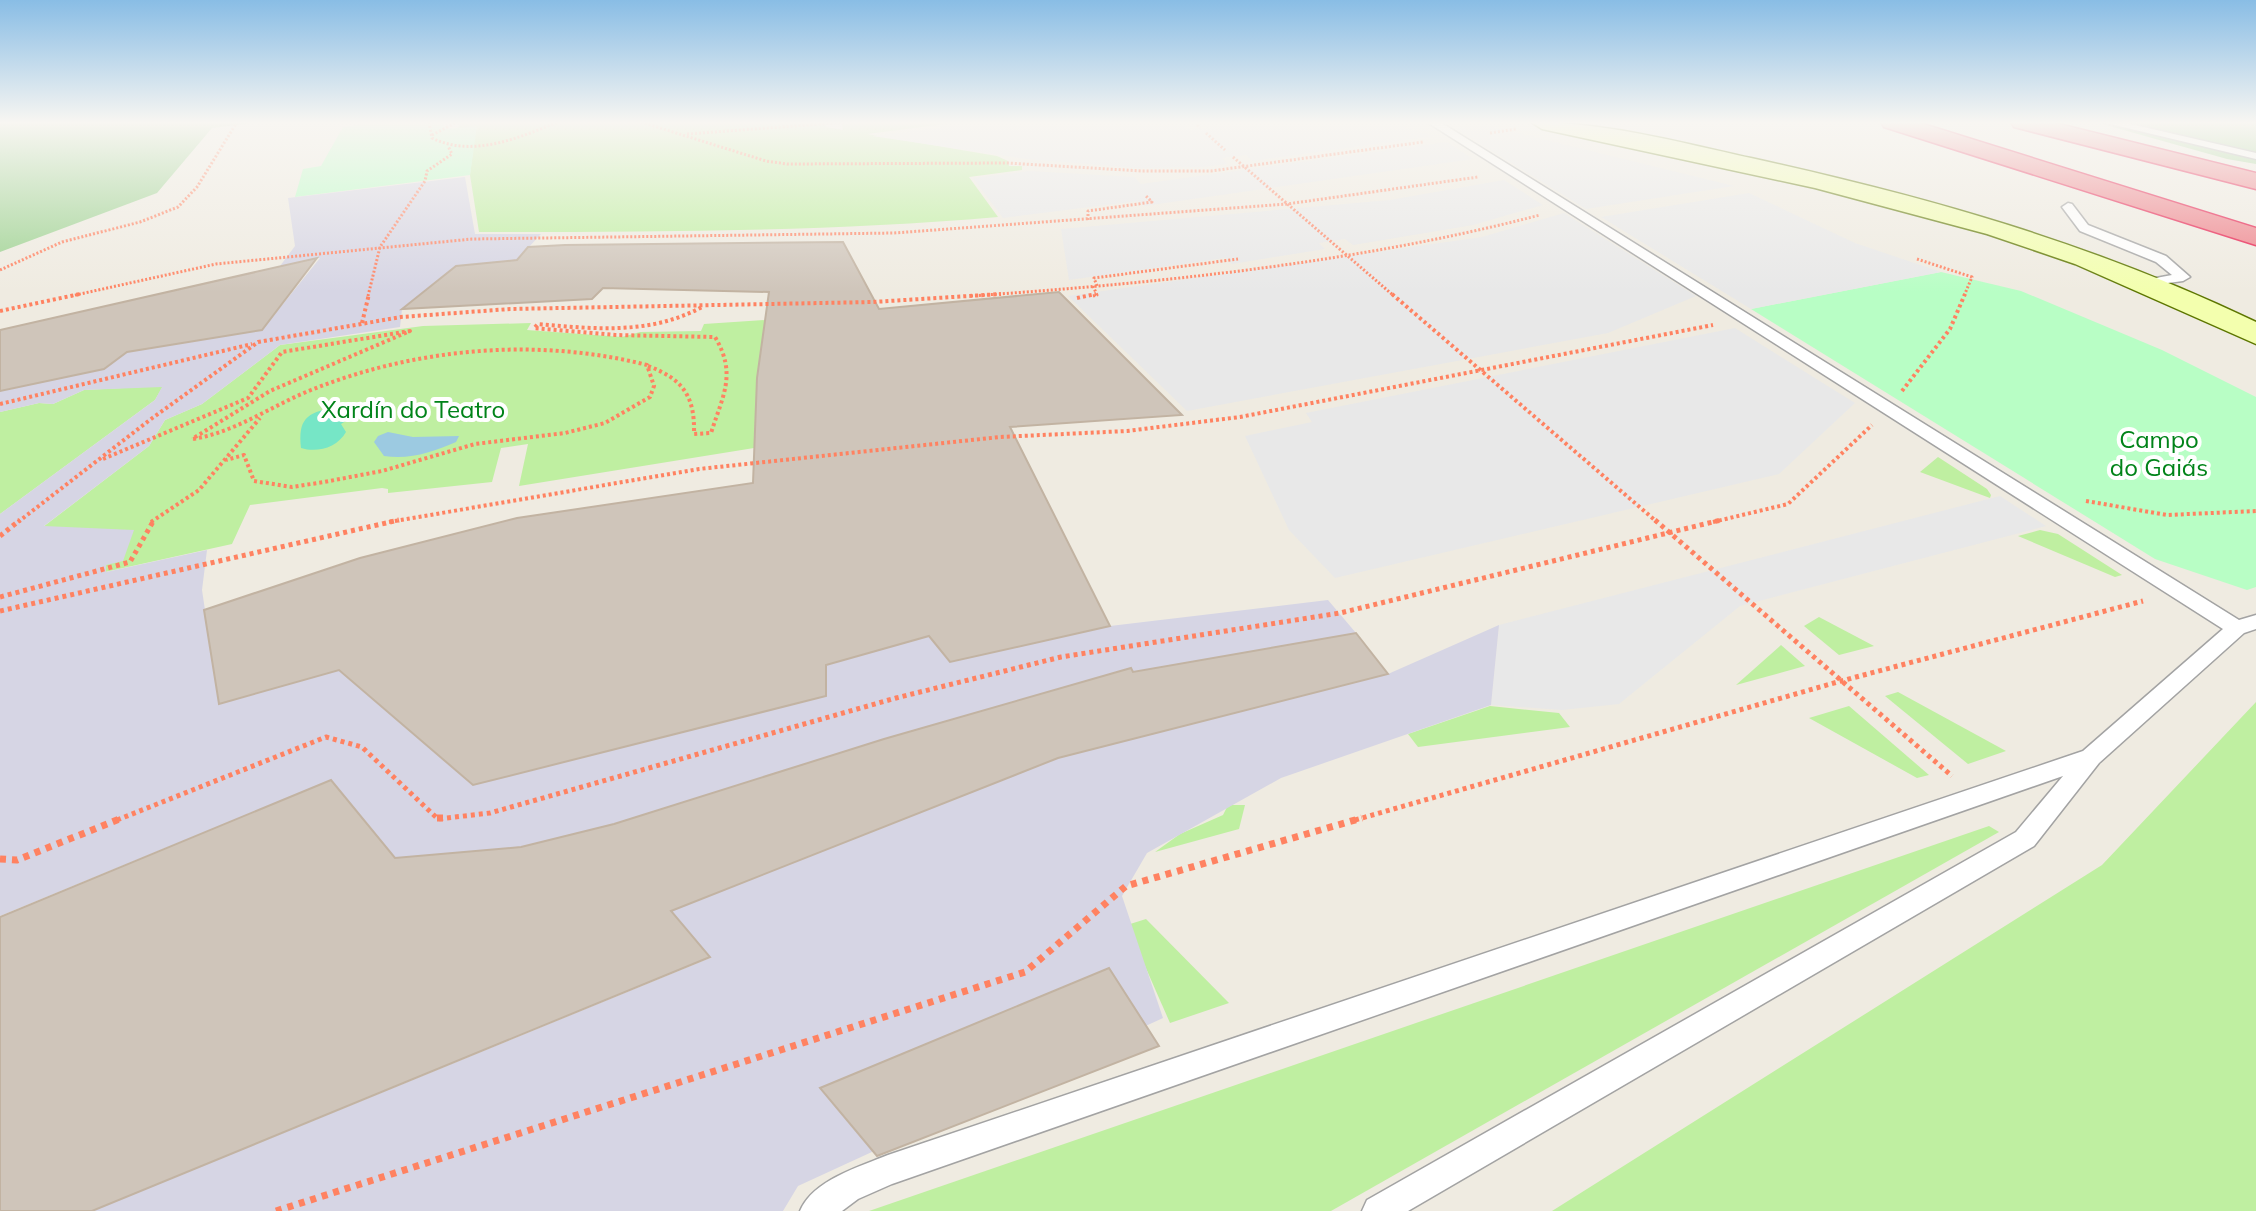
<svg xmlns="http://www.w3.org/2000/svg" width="2256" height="1211" viewBox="0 0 2256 1211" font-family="Mulish,sans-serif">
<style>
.grass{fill:#bfefa1}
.forest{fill:#9dd291}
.park{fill:#b8fec5}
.pitch{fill:#76e6c6}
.parking{fill:#e8e8e8}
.plaza{fill:#d6d5e4}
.water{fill:#9ccae1}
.building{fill:#cfc5ba;stroke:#c2b3a2;stroke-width:2}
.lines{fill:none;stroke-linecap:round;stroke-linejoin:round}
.lane-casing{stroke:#a3a3a3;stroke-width:3}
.secondary-casing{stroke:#5d7600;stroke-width:3}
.highway-casing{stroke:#e71346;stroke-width:3}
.path-far3{stroke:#ff8261;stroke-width:3;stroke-dasharray:2 2;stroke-linecap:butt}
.path-far2{stroke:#ff8261;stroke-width:4;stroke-dasharray:3 3;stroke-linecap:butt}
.path-far1{stroke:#ff8261;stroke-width:5;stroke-dasharray:4 4;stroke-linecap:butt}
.path{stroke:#ff8261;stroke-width:7;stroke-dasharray:6 6;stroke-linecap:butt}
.lane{fill:#fff;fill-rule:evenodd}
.secondary{fill:#f3ffae;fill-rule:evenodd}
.highway{fill:#ee8089;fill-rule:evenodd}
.labels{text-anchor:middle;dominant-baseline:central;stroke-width:8;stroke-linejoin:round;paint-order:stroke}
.park-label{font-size:24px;fill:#018319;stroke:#fff}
</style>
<rect width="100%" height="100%" fill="#efebe1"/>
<g class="grass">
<path d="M 461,122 L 824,122 L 826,127 L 843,130 L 842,124 L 857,122 L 961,122 L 867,134 L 997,156 L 1008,161 L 1009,166 L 1022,166 L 1022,170 L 969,177 L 998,217 C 825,232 653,232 479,232 L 470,175 L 474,143 L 458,128 Z"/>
<path d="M 765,320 L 754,448 L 519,486 L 528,444 L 501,448 L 492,482 L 388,493 L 388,489 L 382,488 L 250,505 L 232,544 L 105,572 L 106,565 L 43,527 L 149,446 L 165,420 L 202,404 L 280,345 L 423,326 L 531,323 L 527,330 L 622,337 L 640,332 L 701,331 L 704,324 Z"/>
<path d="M 163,386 L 155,400 L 0,514 L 0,412 L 39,403 L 53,404 L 84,390 Z"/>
<path d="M 1938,457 L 1987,489 L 1991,495 L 1990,498 L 1920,472 Z"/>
<path d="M 2040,530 L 2058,534 L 2122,575 L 2115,577 L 2018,536 Z"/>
<path d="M 1819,617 L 1874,646 L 1839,655 L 1804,626 Z"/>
<path d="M 1781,645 L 1805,666 L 1736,685 Z"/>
<path d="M 1898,692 L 2006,751 L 1968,764 L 1885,696 Z"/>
<path d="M 2256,702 L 2256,1211 L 1552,1211 L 2102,865 Z"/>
<path d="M 1490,706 L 1559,713 L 1570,727 L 1418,747 L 1408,734 Z"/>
<path d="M 1849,706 L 1929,775 L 1917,778 L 1809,718 Z"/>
<path d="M 1228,805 L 1245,805 L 1239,829 L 1155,852 L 1180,834 L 1223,815 Z"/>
<path d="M 1989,826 L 1999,832 L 1331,1211 L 869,1211 Z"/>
<path d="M 1146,919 L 1229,1003 L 1170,1023 L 1127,925 Z"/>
</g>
<g class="forest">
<path d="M 0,122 L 263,122 L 212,128 L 157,193 L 0,252 Z"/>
<path d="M 2095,122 L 2256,122 L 2256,164 L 2227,159 Z"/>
</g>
<g class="park">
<path d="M 382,122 L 442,122 L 446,129 L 477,126 L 470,175 L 295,197 L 303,169 L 321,166 L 343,127 Z"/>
<path d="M 1941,272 L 2021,291 L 2162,350 L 2256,397 L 2256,587 L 2247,590 L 2155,559 L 1751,309 Z"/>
</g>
<path class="pitch" d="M 334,408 L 353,413 L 352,417 L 341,424 L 346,432 C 337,448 317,453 301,448 C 298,420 306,412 334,408 Z"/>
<g class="parking">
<path d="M 985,122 L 1098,122 L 1113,127 L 1186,127 L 1190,130 L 1247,122 L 1385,122 L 1434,136 L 1252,161 L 1246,155 L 1222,158 L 1227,164 L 1204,167 L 1137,168 L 1026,159 L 872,136 Z"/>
<path d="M 1481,124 L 1734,186 L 1586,209 L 1455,128 Z"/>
<path d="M 1447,142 L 1473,159 L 1144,206 L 1138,201 L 1003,218 L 973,178 L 1029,171 L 1134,177 L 1141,184 Z"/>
<path d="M 1504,180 L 1543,205 L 1473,225 L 1353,245 L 1345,239 L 1319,243 L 1325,249 L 1232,264 L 1225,258 L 1069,280 L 1061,229 L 1390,200 Z"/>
<path d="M 1749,193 L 1855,243 L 1941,272 L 1751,309 L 1601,217 Z"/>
<path d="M 1564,213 L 1696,296 L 1608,333 L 1187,411 L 1068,296 L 1482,237 Z"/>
<path d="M 1735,328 L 1855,403 L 1779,474 L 1335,578 L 1289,530 L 1245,436 L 1312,422 L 1306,413 Z"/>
<path d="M 2000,496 L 2046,526 L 1740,606 L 1619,704 L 1562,710 L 1491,705 L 1499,625 Z"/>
</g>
<g class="plaza">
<path d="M 465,177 L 475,234 L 541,234 L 517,260 L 456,266 L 402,309 L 400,327 L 280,345 L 202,404 L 165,420 L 149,446 L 44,526 L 134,530 L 123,561 L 106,565 L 106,572 L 207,550 L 202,590 L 219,704 L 339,670 L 473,785 L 826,696 L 826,665 L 929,636 L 950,662 L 1110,626 L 1328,600 L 1356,633 L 1094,679 L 884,739 L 614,824 L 521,847 L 395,858 L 331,780 L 0,916 L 0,514 L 155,400 L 162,387 L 84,390 L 53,404 L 39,403 L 0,412 L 0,391 L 103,369 L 127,352 L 262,330 L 320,258 L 280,266 L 295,246 L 288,198 Z"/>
<path d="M 1499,625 L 1491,705 L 1281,778 L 1147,853 L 1122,896 L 1163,1018 L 798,1186 L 783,1211 L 92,1211 L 710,958 L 671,911 L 1058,758 L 1388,674 Z"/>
</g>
<path class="water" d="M 388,432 L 413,437 L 459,436 L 456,442 C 433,452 410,460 384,456 L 374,442 L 378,436 Z"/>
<g class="building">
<path d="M 843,242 L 879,309 L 1059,292 L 1182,415 L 1010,427 L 1110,626 L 950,662 L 929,636 L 826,665 L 826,696 L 473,785 L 339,670 L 219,704 L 204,610 L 360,558 L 517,518 L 753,483 L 757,378 L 769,292 L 603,288 L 592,299 L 402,309 L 456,266 L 517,260 L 528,247 L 565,245 Z"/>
<path d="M 317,258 L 262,330 L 127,352 L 104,369 L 0,391 L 0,330 Z"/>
<path d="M 1356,633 L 1388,674 L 1058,758 L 671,911 L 710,957 L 92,1211 L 0,1211 L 0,917 L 331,780 L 395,858 L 521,847 L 614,824 L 884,739 L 1131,668 L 1133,672 Z"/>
<path d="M 1109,968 L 1159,1046 L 877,1156 L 820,1088 Z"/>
</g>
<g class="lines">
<g class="lane-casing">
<g id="lane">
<path d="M 1427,122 L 1440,122 L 2239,620 L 2256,615 L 2256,629 L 2244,633 L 2099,763 L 2034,846 L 1408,1211 L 1362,1211 L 1367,1200 L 2016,832 L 2063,776 L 892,1184 L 858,1199 L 842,1211 L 800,1211 C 813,1180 859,1167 888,1155 L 2083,751 L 2223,629 Z"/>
<path d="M 2102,122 L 2122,122 L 2256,153 L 2256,159 Z"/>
<path d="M 2068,203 L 2072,204 L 2088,225 L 2166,256 L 2190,277 L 2183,281 L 2145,286 L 2145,280 L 2172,275 L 2156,262 L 2080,231 L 2062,207 Z"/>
</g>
</g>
<g class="secondary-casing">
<path id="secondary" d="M 1531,122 C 1605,122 1678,142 1751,158 C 1928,197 2091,243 2256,322 L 2256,344 L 2075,264 L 1987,234 L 1815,188 L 1542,129 Z"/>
</g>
<g class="highway-casing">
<g id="highway">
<path d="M 1881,122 L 1917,122 L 2256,228 L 2256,245 L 1884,127 Z"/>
<path d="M 2011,122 L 2051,122 L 2256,173 L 2256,189 L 2014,127 Z"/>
</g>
</g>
<g class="path-far3">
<path d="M 429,122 L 432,138 C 473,158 518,138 558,122"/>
<path d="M 641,122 L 766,161 L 787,164 L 1007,163 L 1142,171 L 1211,171 L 1423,142"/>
<path d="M 1197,125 L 1200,128"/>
<path d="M 1206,133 L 1225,150"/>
<path d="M 1490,133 L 1516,129"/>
<path d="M 687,134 L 847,122"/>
<path d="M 432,135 L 457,122"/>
<path d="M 1233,157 L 1394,296"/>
<path d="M 1088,220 L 1088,211 L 1152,202 L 1145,195"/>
<path d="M 1917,259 L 1972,277 L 1964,296"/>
<path d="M 0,270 L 62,242 L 140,222 L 178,207 L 197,187 L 237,122"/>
<path d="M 1097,286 L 1094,278 L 1238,259"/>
<path d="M 71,296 L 216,264 L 472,239 L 894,233 L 1287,204 L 1478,177"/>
<path d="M 368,296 L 380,247 L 425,181 L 427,171 L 452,154 L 448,146"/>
<path d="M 971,296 C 1160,283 1356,263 1540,215"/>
<path d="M 1093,296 L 1097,295 L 1093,286"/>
</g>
<g class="path-far2">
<path d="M 1392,294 L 1657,522"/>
<path d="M 1077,298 L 1096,294"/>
<path d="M 0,311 L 80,294"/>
<path d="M 362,323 L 369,294"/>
<path d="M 648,366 C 683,379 695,396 694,434 L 711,433 C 723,395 737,374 715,337 L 615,335 L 534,328 L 538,324 C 595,329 650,335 702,307"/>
<path d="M 1902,391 L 1950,329 L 1965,294"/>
<path d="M 0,404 L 252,344"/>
<path d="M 193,439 C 236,432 271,406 311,390 C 416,348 537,337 647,365 L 654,386 L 650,397 L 605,423 L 565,433 L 475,444 L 382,471 L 324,482 L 292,487 L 254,481 L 244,455 L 226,460"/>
<path d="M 103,459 L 248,398 L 282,352 L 410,331 L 270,391 L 192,439"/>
<path d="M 2086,501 L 2167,515 L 2256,511"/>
<path d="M 18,522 L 151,419 L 258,342 L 401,317 L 510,309 L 873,302 L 1001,294"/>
<path d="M 151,522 L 199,490 L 260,418"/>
<path d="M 389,522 L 699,469 L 1000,437 L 1127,431 L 1240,417 L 1713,325"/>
<path d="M 1713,522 L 1788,504 L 1872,425"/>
</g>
<g class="path-far1">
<path d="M 1655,520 L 1952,776"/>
<path d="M 0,536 L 20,520"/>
<path d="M 0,597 L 130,562 L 154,520"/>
<path d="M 0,611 L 399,520"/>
<path d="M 117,820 L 326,737 L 362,747 L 438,819 L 490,813 L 896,698 L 1061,657 L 1340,613 L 1721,520"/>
<path d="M 1355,820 L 1841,681 L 2143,601"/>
</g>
<g class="path">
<path d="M 437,818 L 445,818"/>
<path d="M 0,859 L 17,860 L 122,818"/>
<path d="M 276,1211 L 1025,972 L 1126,886 L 1362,818"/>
</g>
<use href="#lane" class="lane"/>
<use href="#secondary" class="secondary"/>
<use href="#highway" class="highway"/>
</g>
<linearGradient id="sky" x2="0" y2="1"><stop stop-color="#89bde5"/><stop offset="0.42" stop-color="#f8f6f2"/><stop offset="1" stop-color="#f8f6f2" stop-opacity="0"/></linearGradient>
<rect width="2256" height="292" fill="url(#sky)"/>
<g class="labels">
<g class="park-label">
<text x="413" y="409">Xardín do Teatro</text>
<text x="2159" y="439">Campo<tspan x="2159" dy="28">do Gaiás</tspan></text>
</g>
</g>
</svg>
